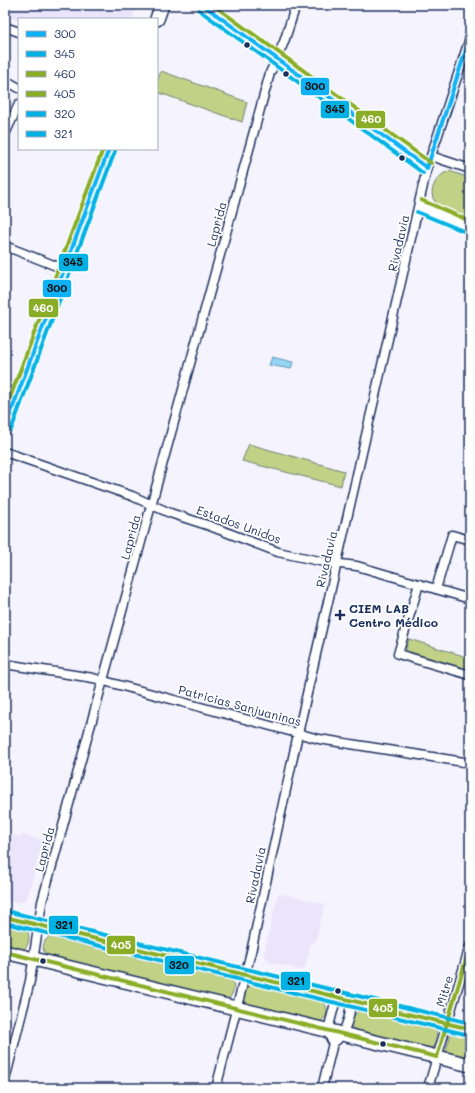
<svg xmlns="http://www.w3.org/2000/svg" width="475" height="1093" viewBox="0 0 475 1093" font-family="Mali,sans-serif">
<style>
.built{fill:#eae5fb}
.green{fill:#c1d287;stroke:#6e8072}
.water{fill:#93d7f5;stroke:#6394b9}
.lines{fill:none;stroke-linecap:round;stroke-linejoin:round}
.street-casing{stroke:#1b2f5e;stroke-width:11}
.primary-casing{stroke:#1b2f5e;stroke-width:16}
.street{stroke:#fff;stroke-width:8}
.primary{stroke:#fff;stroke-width:13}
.bus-1-casing{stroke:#fff;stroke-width:7}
.bus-2-casing{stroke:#fff;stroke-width:7}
.bus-3-casing{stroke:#fff;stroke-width:7}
.bus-4-casing{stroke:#fff;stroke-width:7}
.bus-5-casing{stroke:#fff;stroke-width:7}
.bus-6-casing{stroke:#fff;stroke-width:7}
.bus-1{stroke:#0eb1f5;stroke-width:4}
.bus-2{stroke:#01b1e3;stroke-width:4}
.bus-3{stroke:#89ad26;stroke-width:4}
.bus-4{stroke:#89ad26;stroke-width:4}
.bus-5{stroke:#01b1e3;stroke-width:4}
.bus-6{stroke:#01b1e3;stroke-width:4}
.bus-dot{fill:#1b2f5e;stroke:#fff;stroke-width:1.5}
.labels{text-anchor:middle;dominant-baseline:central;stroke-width:3.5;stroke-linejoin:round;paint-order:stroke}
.street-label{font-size:12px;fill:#1b2f5e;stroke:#fff}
.poi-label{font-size:12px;font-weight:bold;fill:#1b2f5e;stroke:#fff;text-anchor:start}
.line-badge{stroke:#fff;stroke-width:1.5}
.badge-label{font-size:11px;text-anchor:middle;font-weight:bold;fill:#fff}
.pale-badge-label{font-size:11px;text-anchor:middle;font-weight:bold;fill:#111}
</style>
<rect width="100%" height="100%" fill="#f5f3fd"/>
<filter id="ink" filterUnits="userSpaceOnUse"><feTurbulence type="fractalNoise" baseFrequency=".025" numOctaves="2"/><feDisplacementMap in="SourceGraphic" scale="8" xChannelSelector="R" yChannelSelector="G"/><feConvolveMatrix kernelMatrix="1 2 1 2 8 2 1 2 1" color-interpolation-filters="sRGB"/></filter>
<g filter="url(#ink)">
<g class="built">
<path d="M 5,5 L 137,5 L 132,19 L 19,19 L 19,20 L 5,15 Z"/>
<path d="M 5,833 L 21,837 L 22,835 L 43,840 L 27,899 L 19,903 L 5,900 Z"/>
<path d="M 278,893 L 325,904 L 315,943 L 311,942 L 304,971 L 269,962 L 264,954 Z"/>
</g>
<g class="green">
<path d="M 161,71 L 247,102 L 242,122 L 157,92 L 157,82 Z"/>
<path d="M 449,171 L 470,178 L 470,217 C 460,213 449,211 440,206 C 424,197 435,175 449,171 Z"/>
<path d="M 249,444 L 344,471 L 341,486 L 242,461 Z"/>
<path d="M 409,639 L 470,658 L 470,670 L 407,651 L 406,648 Z"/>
<path d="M 5,926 L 28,932 C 30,939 29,945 23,950 L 5,946 Z"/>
<path d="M 49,937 L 232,981 C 236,988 233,995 227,1000 L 46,956 C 42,949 42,942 49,937 Z"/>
<path d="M 251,985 L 324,1003 C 330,1011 327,1018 319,1022 L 247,1004 C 243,997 244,991 251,985 Z"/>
<path d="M 358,1011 L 436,1030 L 437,1033 L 434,1047 L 430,1049 L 354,1030 L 351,1026 L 352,1018 Z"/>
<path d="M 451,1034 L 470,1038 L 470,1058 L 447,1052 L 446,1050 Z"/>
</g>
<path class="water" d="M 272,357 L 293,362 L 291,369 L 269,365 Z"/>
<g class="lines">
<g class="street-casing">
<g id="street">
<path d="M 203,5 L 427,168"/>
<path d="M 5,27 L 19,32"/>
<path d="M 5,80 L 19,88"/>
<path d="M 5,134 L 19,104"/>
<path d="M 431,156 L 470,169"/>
<path d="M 419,206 L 470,227"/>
<path d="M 5,246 L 64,269"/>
<path d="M 5,452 L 132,496 L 170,513 L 210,526 L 278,552 L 324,562 L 357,566 L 470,599"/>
<path d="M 419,584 L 398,654 L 470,675"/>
<path d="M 436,589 L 452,535 L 470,540"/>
<path d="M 5,664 L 93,678 L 319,739 L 470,763"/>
<path d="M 333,1043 C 344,1037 353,1012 349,1000"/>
<path d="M 5,1080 L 30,981 L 42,902 L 270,73 L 284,42 L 296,5"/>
<path d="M 216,1088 L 251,952 L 301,720 L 427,168 L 470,38"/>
<path d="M 322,1088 L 333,1043 L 329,1035 L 329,1026 L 335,1003 L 339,998"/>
<path d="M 428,1088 L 470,946"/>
</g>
</g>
<g class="primary-casing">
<g id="primary">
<path d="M 157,19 L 162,5"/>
<path d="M 5,428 L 109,149"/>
<path d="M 5,917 L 470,1029"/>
<path d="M 5,952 L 470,1065"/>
</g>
</g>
<use href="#street" class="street"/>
<use href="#primary" class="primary"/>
<g class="bus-1-casing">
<g id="bus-1">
<path d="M 203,5 L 427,168"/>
<path d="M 427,168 L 470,38"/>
<path d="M 5,428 L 109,149"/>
</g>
</g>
<g class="bus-2-casing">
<g id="bus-2">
<path d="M 199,10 L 423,173"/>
<path d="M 417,212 L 468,233"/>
<path d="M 11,430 L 115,151"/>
</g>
</g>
<g class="bus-3-casing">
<g id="bus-3">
<path d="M 213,5 L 431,163"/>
<path d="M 421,200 L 470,221"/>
<path d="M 5,411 L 103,149"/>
</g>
</g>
<g class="bus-4-casing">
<g id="bus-4">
<path d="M 5,917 L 470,1029"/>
<path d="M 5,952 L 437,1057 L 470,946"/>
</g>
</g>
<g class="bus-5-casing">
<path id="bus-5" d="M 5,923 L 469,1035"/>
</g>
<g class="bus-6-casing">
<path id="bus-6" d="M 6,911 L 470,1023"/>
</g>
<use href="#bus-1" class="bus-1"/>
<use href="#bus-2" class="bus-2"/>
<use href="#bus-3" class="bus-3"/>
<use href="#bus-4" class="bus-4"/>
<use href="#bus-5" class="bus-5"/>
<use href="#bus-6" class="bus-6"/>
</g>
</g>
<g class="bus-dot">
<circle cx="247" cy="45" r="3.5"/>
<circle cx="286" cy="74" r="3.5"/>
<circle cx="402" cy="158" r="3.5"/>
<path d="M338 609h4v4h4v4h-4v4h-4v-4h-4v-4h4z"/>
<circle cx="43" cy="961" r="3.5"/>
<circle cx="338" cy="991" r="3.5"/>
<circle cx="383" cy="1044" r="3.5"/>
</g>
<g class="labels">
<g class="street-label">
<text transform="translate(216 224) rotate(-75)">Laprida</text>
<text transform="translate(398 243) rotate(-77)">Rivadavia</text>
<text transform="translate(239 524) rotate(20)">Estados Unidos</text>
<text transform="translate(130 537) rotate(-75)">Laprida</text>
<text transform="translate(326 559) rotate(-77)">Rivadavia</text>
<text transform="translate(240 705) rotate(15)">Patricias Sanjuaninas</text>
<text transform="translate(44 849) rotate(-75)">Laprida</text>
<text transform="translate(255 875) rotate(-78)">Rivadavia</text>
<text transform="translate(444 991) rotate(-73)">Mitre</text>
</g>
<g class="poi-label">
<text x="349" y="608">CIEM LAB<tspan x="349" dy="14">Centro Médico</tspan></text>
</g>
</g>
<g class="line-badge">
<rect x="300" y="77" width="30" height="19" rx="4" fill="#0eb1f5"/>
<rect x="320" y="100" width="30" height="19" rx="4" fill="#01b1e3"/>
<rect x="355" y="110" width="31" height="19" rx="4" fill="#89ad26"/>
<rect x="58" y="253" width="31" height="19" rx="4" fill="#01b1e3"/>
<rect x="42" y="279" width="30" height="19" rx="4" fill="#0eb1f5"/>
<rect x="28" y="298" width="31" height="20" rx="4" fill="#89ad26"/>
<rect x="48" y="915" width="31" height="20" rx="4" fill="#01b1e3"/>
<rect x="106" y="935" width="30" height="20" rx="4" fill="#89ad26"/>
<rect x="164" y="955" width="31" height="20" rx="4" fill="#01b1e3"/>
<rect x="280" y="971" width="31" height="20" rx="4" fill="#01b1e3"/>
<rect x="368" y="998" width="30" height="20" rx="4" fill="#89ad26"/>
</g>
<g class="badge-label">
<text x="371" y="123">460</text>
<text x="43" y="312">460</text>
<text x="121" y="949">405</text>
<text x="383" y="1012">405</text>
</g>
<g class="pale-badge-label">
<text x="315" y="90">300</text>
<text x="335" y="113">345</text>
<text x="73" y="266">345</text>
<text x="57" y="292">300</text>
<text x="64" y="929">321</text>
<text x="179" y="969">320</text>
<text x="296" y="985">321</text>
</g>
<rect width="475" height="1093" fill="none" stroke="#fff" stroke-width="20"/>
<rect x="10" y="10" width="455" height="1073" fill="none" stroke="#1b2f5e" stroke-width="1.5" filter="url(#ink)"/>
<rect x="18" y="18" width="140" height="132" fill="#ffffff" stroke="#a4acbf"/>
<rect x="26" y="31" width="20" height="6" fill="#0eb1f5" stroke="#a4acbf"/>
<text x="54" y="38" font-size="12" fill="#1b2f5e">300</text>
<rect x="26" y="51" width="20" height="6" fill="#01b1e3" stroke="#a4acbf"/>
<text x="54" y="58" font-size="12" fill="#1b2f5e">345</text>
<rect x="26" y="71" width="20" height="6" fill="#89ad26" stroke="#a4acbf"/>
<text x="54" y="78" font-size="12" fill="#1b2f5e">460</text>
<rect x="26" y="91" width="20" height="6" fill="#89ad26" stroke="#a4acbf"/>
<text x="54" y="98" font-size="12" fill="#1b2f5e">405</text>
<rect x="26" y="111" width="20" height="6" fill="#01b1e3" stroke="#a4acbf"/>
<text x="54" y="118" font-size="12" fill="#1b2f5e">320</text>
<rect x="26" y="131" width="20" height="6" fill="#01b1e3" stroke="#a4acbf"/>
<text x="54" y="138" font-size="12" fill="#1b2f5e">321</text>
</svg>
